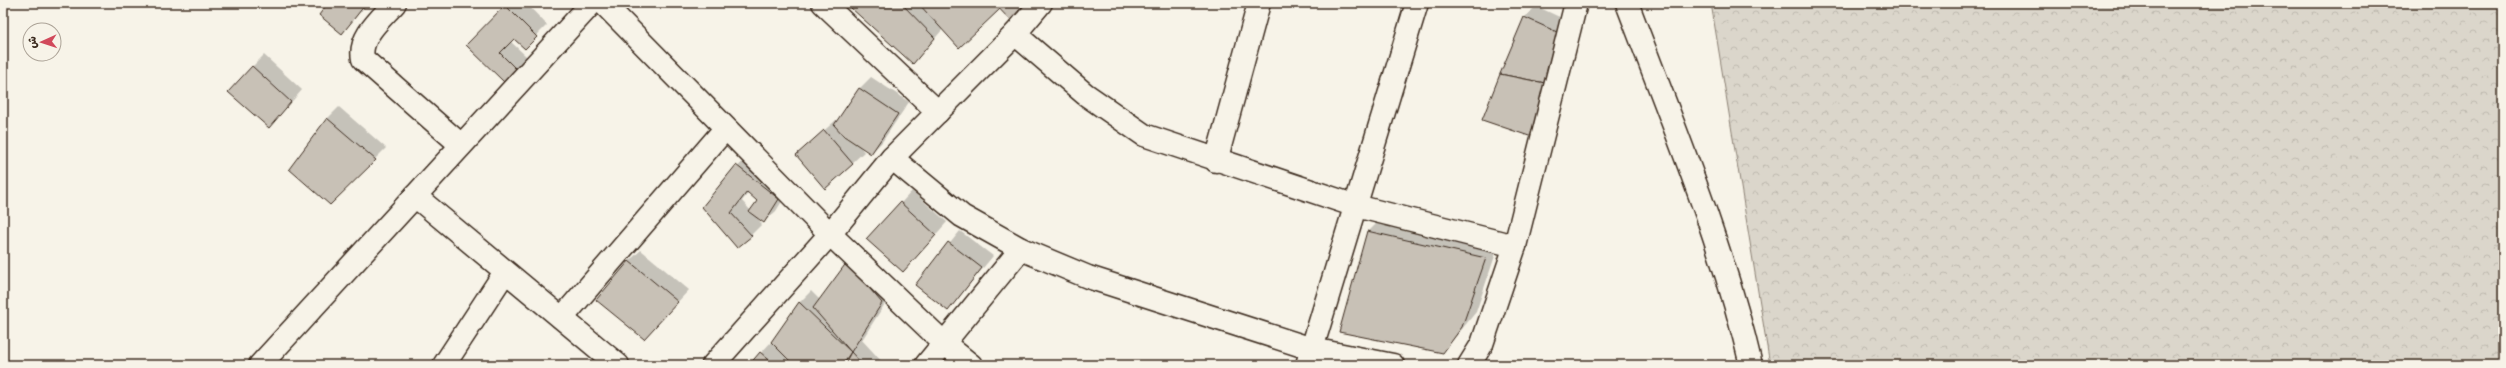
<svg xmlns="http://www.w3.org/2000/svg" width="2506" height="368" viewBox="0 0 2506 368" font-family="Caveat,'Playpen Sans Arabic',sans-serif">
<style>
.forest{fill:url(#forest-crowns);stroke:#8b8074}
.shadow{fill:#0003;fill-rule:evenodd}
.building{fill:#c8c1b6;stroke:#3b2a1e}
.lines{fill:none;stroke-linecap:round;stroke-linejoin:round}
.minor-casing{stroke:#3b2a1e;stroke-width:25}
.minor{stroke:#f7f3e8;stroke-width:22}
</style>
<defs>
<pattern id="forest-crowns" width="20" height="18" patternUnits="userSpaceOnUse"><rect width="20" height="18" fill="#dbd6cb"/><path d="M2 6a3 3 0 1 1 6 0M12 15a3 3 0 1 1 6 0" fill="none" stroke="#bdb8ae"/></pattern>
</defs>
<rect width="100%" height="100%" fill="#f7f3e8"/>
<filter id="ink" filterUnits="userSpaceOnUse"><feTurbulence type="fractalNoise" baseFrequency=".025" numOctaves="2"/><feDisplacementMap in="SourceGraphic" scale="8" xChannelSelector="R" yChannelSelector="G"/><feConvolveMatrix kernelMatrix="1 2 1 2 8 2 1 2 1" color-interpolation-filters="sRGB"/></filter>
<g filter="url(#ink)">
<path class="forest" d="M 1711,3 L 2503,3 L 2503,365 L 1770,365 Z"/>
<g class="shadow">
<path d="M 330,3 L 368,3 L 342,33 Z"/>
<path d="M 508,3 L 526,3 L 547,25 L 524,48 L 514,38 L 510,41 L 527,57 L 504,81 L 467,45 Z"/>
<path d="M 856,3 L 1025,3 L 1000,8 L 943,29 L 924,51 Z"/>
<path d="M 1536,6 L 1568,21 L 1543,125 L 1524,18 Z"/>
<path d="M 264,55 L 302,90 L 280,115 L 252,67 Z"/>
<path d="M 871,77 L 909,102 L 882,142 L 871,153 L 859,145 L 864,152 L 826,187 L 809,144 L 836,120 L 838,122 L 860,88 Z"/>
<path d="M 339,107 L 386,148 L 330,204 L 291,169 L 328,118 Z"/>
<path d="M 749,154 L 790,188 L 776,211 L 764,222 L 757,218 L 762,224 L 751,235 L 703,207 ZM 749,192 L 758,201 L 751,211 L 742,201 Z"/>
<path d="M 912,191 L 947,222 L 914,259 L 868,239 Z"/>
<path d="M 1382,218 L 1499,244 L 1476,312 L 1443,352 L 1368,232 Z"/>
<path d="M 960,231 L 993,256 L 948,310 L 916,285 Z"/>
<path d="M 641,250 L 689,290 L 644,338 L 629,261 Z"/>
<path d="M 848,263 L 893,291 L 862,340 L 885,365 L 795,365 L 787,357 L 785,363 L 788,365 L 750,365 L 772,341 L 800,302 L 811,291 L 820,300 Z"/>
</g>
<g class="building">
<path d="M 328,3 L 363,3 L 365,5 L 342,34 L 319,15 Z"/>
<path d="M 855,3 L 901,3 L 935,38 L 913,64 L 851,8 Z"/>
<path d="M 918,3 L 994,3 L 1000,9 L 959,48 Z"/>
<path d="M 994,3 L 1026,3 L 1010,20 Z"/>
<path d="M 505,5 L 537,37 L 525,49 L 514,39 L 500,53 L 516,69 L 504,82 L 466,45 Z"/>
<path d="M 1524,17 L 1557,32 L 1545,83 L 1500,74 Z"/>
<path d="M 252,66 L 291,102 L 269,128 L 228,92 Z"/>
<path d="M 1500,74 L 1545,83 L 1532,137 L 1482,120 Z"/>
<path d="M 859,88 L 898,114 L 871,154 L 844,136 L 834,125 Z"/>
<path d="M 327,118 L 376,160 L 330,205 L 289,169 Z"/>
<path d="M 824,130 L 853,164 L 825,189 L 796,155 Z"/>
<path d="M 736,165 L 779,199 L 764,223 L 749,212 L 757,201 L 747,192 L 731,213 L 752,236 L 737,248 L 702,207 Z"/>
<path d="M 900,202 L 936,235 L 903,272 L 866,239 Z"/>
<path d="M 1367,231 L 1486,258 L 1462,327 L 1443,353 L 1339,332 Z"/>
<path d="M 948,242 L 982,268 L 948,311 L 915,285 Z"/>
<path d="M 629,261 L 678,302 L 644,339 L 596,300 Z"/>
<path d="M 847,262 L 882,303 L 851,352 L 813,308 Z"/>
<path d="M 799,302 L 851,352 L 842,365 L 794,365 L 771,342 Z"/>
<path d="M 760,352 L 775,365 L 749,365 Z"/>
<path d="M 851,352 L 863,365 L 844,365 Z"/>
</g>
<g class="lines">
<g class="minor-casing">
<g id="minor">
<path d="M 395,3 C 382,18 358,37 363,59 L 461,145"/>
<path d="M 603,3 L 830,234 L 945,344 L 971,365"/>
<path d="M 823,3 L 938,112"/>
<path d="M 1627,3 C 1672,122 1722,241 1751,365"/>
<path d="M 1015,34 L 1085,94 L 1144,135 L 1356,206 L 1515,246"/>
<path d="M 892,158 L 962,216 L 1021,249 L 1088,277 L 1312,349 L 1393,365"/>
<path d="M 1216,161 L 1259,3"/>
<path d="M 415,196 L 618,365"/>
<path d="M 562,318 L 725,129"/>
<path d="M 260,365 L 592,3"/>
<path d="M 444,365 L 505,272"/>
<path d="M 713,365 L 830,234 L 892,158 L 1015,34 L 1041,3"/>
<path d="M 926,365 L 1021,249"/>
<path d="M 1307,365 L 1417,3"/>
<path d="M 1469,365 L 1482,344 L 1515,246 L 1576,3"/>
</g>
</g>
<use href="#minor" class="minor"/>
</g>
</g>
<rect width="2506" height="368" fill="none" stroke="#f7f3e8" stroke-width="16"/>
<rect x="8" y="8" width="2490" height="352" fill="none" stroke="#3b2a1e" stroke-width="1.5" filter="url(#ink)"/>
<g transform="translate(42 42) rotate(267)"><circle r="19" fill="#f7f3e8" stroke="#aca397"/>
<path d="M0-3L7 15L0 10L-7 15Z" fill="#d1495b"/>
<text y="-6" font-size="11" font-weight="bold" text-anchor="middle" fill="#3b2a1e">ش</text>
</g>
</svg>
